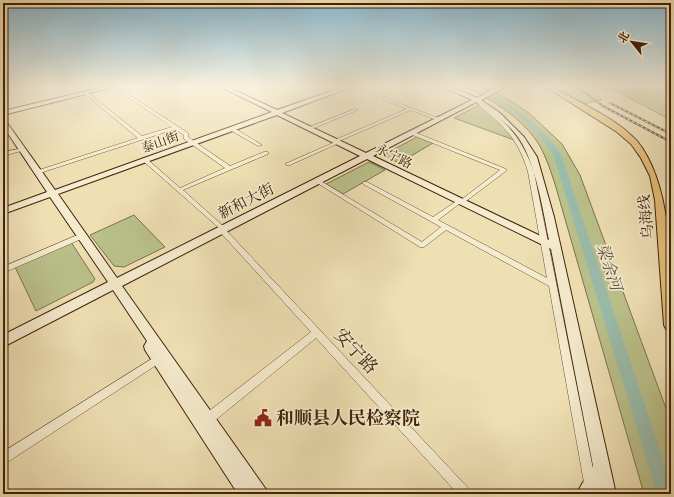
<svg xmlns="http://www.w3.org/2000/svg" width="674" height="497" viewBox="0 0 674 497" font-family="Alegreya,'Noto Serif SC',serif">
<style>
.green{fill:#bbc28c;stroke:#7e724b}
.lines{fill:none;stroke-linecap:round;stroke-linejoin:round}
.river{fill:#9abdac;fill-rule:evenodd}
.street-casing{stroke:#6c5234;stroke-width:1}
.secondary-casing{stroke:#40220a;stroke-width:2}
.highway-casing{stroke:#40220a;stroke-width:2}
.street{fill:#f5ebce;fill-rule:evenodd}
.secondary{fill:#f5ebce;fill-rule:evenodd}
.highway{fill:#e8c07a;fill-rule:evenodd}
.rail-casing{stroke:#40220a;stroke-width:2}
.rail{stroke:#f5ebce;stroke-width:1;stroke-dasharray:2.5;stroke-linecap:butt}
.labels{text-anchor:middle;dominant-baseline:central;stroke-width:3.5;stroke-linejoin:round;paint-order:stroke}
.far-street-label{font-size:13px;fill:#40220a;stroke:#f5ebce}
.street-label{font-size:15px;fill:#40220a;stroke:#f5ebce}
.water-label{font-size:16px;font-style:italic;fill:#5b503b;stroke:#f5ebce}
.near-street-label{font-size:18px;fill:#40220a;stroke:#f5ebce}
.near-poi-label{font-size:18px;font-weight:bold;fill:#40220a;stroke:#f5ebce;text-anchor:start}
</style>
<rect width="100%" height="100%" fill="#efe0b4"/>
<filter id="stains"><feTurbulence type="fractalNoise" baseFrequency=".005" numOctaves="4"/><feColorMatrix values="0 0 0 0 .2 0 0 0 0 .09 0 0 0 0 .02 0 0 0 .5 -.17"/></filter>
<radialGradient id="worn" r=".72"><stop offset=".6" stop-color="#630" stop-opacity="0"/><stop offset="1" stop-color="#630" stop-opacity=".3"/></radialGradient>
<g class="green">
<path d="M 465,87 L 484,87 L 508,99 L 530,114 L 562,144 L 580,175 L 671,422 L 671,494 L 644,494 L 555,184 C 550,169 545,153 536,140 C 519,116 491,99 465,87 Z"/>
<path d="M 553,87 L 671,87 L 671,120 L 622,94 L 613,90 L 591,90 L 602,100 L 583,104 Z"/>
<path d="M 477,106 L 481,106 L 503,125 L 514,140 L 454,118 Z"/>
<path d="M 417,137 L 433,143 L 399,163 L 383,155 Z"/>
<path d="M 369,162 L 385,170 L 343,194 L 326,184 Z"/>
<path d="M 134,215 L 165,247 L 124,267 L 114,266 L 90,235 Z"/>
<path d="M 71,242 L 95,279 L 93,282 L 36,311 L 15,267 Z"/>
</g>
<g class="lines">
<path class="river" d="M 470,87 C 479,87 486,91 493,95 C 521,110 543,129 561,154 L 671,483 L 671,494 L 657,494 L 553,154 L 538,134 L 518,116 Z"/>
<g class="street-casing">
<g id="street">
<path d="M 113,87 L 117,87 L 188,133 L 188,137 L 230,166 L 264,152 L 268,152 L 268,154 L 183,190 L 222,225 L 223,226 L 222,227 L 218,227 L 142,160 L 143,159 L 147,159 L 180,188 L 225,168 L 184,139 L 184,135 L 175,129 L 40,173 L 36,173 L 36,171 L 138,138 L 85,94 L 85,92 L 87,92 L 142,136 L 172,127 Z"/>
<path d="M 385,98 L 438,118 L 434,119 L 411,110 L 339,141 L 339,143 L 290,165 L 286,165 L 285,164 L 337,141 L 337,139 L 407,109 L 384,100 L 383,99 Z"/>
<path d="M 479,104 C 483,104 488,109 492,112 C 513,128 525,147 534,172 L 598,494 L 586,494 L 549,286 L 446,230 L 424,247 L 420,247 L 314,181 L 317,179 L 319,180 L 422,242 L 441,227 L 363,184 L 363,182 L 367,182 L 433,217 L 458,200 L 461,200 L 500,170 L 410,134 L 410,132 L 414,132 L 506,169 L 506,171 L 466,201 L 463,201 L 438,220 L 547,278 L 528,172 C 519,141 504,125 479,106 Z"/>
<path d="M 355,109 L 358,110 L 314,128 L 310,127 Z"/>
<path d="M 230,128 L 234,128 L 262,145 L 258,146 L 230,130 Z"/>
<path d="M 19,149 L 21,150 L 21,151 L 3,156 L 3,152 Z"/>
<path d="M 220,228 L 224,228 L 470,490 L 472,494 L 458,494 L 316,338 L 212,423 L 208,424 L 204,423 L 203,419 L 204,415 L 311,332 L 220,232 L 219,230 Z"/>
<path d="M 75,236 L 77,236 L 80,238 L 79,240 L 3,273 L 3,267 Z"/>
<path d="M 158,355 L 161,356 L 163,359 L 161,362 L 3,465 L 3,452 Z"/>
</g>
</g>
<g class="secondary-casing">
<g id="secondary">
<path d="M 104,87 L 114,87 L 3,115 L 3,111 Z"/>
<path d="M 221,87 L 228,87 L 277,110 L 343,87 L 351,87 L 282,113 L 366,153 L 472,100 L 444,87 L 451,87 L 477,98 L 498,87 L 505,87 L 481,100 L 500,113 L 524,137 L 537,157 L 554,217 L 616,494 L 598,494 L 597,489 L 595,494 L 576,494 L 593,466 L 551,249 L 367,159 L 122,286 L 265,488 L 268,494 L 238,494 L 145,350 L 144,346 L 147,341 L 113,290 L 3,347 L 3,335 L 108,282 L 50,197 L 3,214 L 3,208 L 47,192 L 3,126 L 3,119 L 5,120 L 55,190 L 272,112 ZM 476,102 C 492,113 510,124 520,140 C 536,166 543,210 549,240 L 373,156 ZM 277,115 L 360,156 L 117,278 L 58,194 Z"/>
</g>
</g>
<g class="highway-casing">
<path id="highway" d="M 546,87 L 553,87 C 581,104 615,117 637,141 C 674,187 671,273 671,331 L 666,329 L 664,325 L 655,200 L 650,176 L 641,158 L 631,144 L 617,132 Z"/>
</g>
<use href="#street" class="street"/>
<use href="#secondary" class="secondary"/>
<use href="#highway" class="highway"/>
<g class="rail-casing">
<g id="rail">
<path d="M 577,87 L 603,106 L 671,142"/>
<path d="M 610,103 L 671,134"/>
</g>
</g>
<use href="#rail" class="rail"/>
</g>
<linearGradient id="sky" x2="0" y2="1"><stop stop-color="#89b8d0"/><stop offset="0.55" stop-color="#f8f1dd"/><stop offset="1" stop-color="#f8f1dd" stop-opacity="0"/></linearGradient>
<rect width="674" height="157" fill="url(#sky)"/>
<defs>
<g id="civic-bare" transform="scale(1.38)"><path d="M-.6-6.5H3V-4.5H.6V-3L4-1V1h2V6H-6V1h2V-1L-.6-3ZM-1.2 2.5V6h2.4V2.5Z" fill="#8f2418" stroke="#f5ebce" stroke-width="2.5" paint-order="stroke"/></g>
</defs>
<g fill-rule="evenodd">
<use href="#civic-bare" x="263" y="418"/>
</g>
<g class="labels">
<g class="far-street-label">
<text transform="translate(160 142) rotate(-20)">泰山街</text>
<text transform="translate(394 156) rotate(26)">永宁路</text>
</g>
<g class="street-label">
<text transform="translate(246 201) rotate(-27)">新和大街</text>
<text transform="translate(646 217) rotate(-96)">乌海线</text>
</g>
<g class="water-label">
<text transform="translate(609 267) rotate(72)">梁余河</text>
</g>
<g class="near-street-label">
<text transform="translate(356 351) rotate(47)">安宁路</text>
</g>
<g class="near-poi-label">
<text x="276" y="418">和顺县人民检察院</text>
</g>
</g>
<rect width="674" height="497" fill="none" stroke="#efe0b4" stroke-width="16"/>
<rect x="4" y="4" width="666" height="489" fill="none" stroke="#40220a" stroke-width="2"/>
<rect x="8" y="8" width="658" height="481" fill="none" stroke="#40220a"/>
<g transform="translate(632 42) rotate(300)" stroke="#f5ebce" stroke-width="3" paint-order="stroke">
<path d="M0-3L7 15L0 10L-7 15Z" fill="#40220a"/>
<text y="-6" font-size="11" font-weight="bold" text-anchor="middle" fill="#40220a">北</text>
</g>
<rect width="100%" height="100%" filter="url(#stains)"/>
<rect width="100%" height="100%" fill="url(#worn)"/>
</svg>
